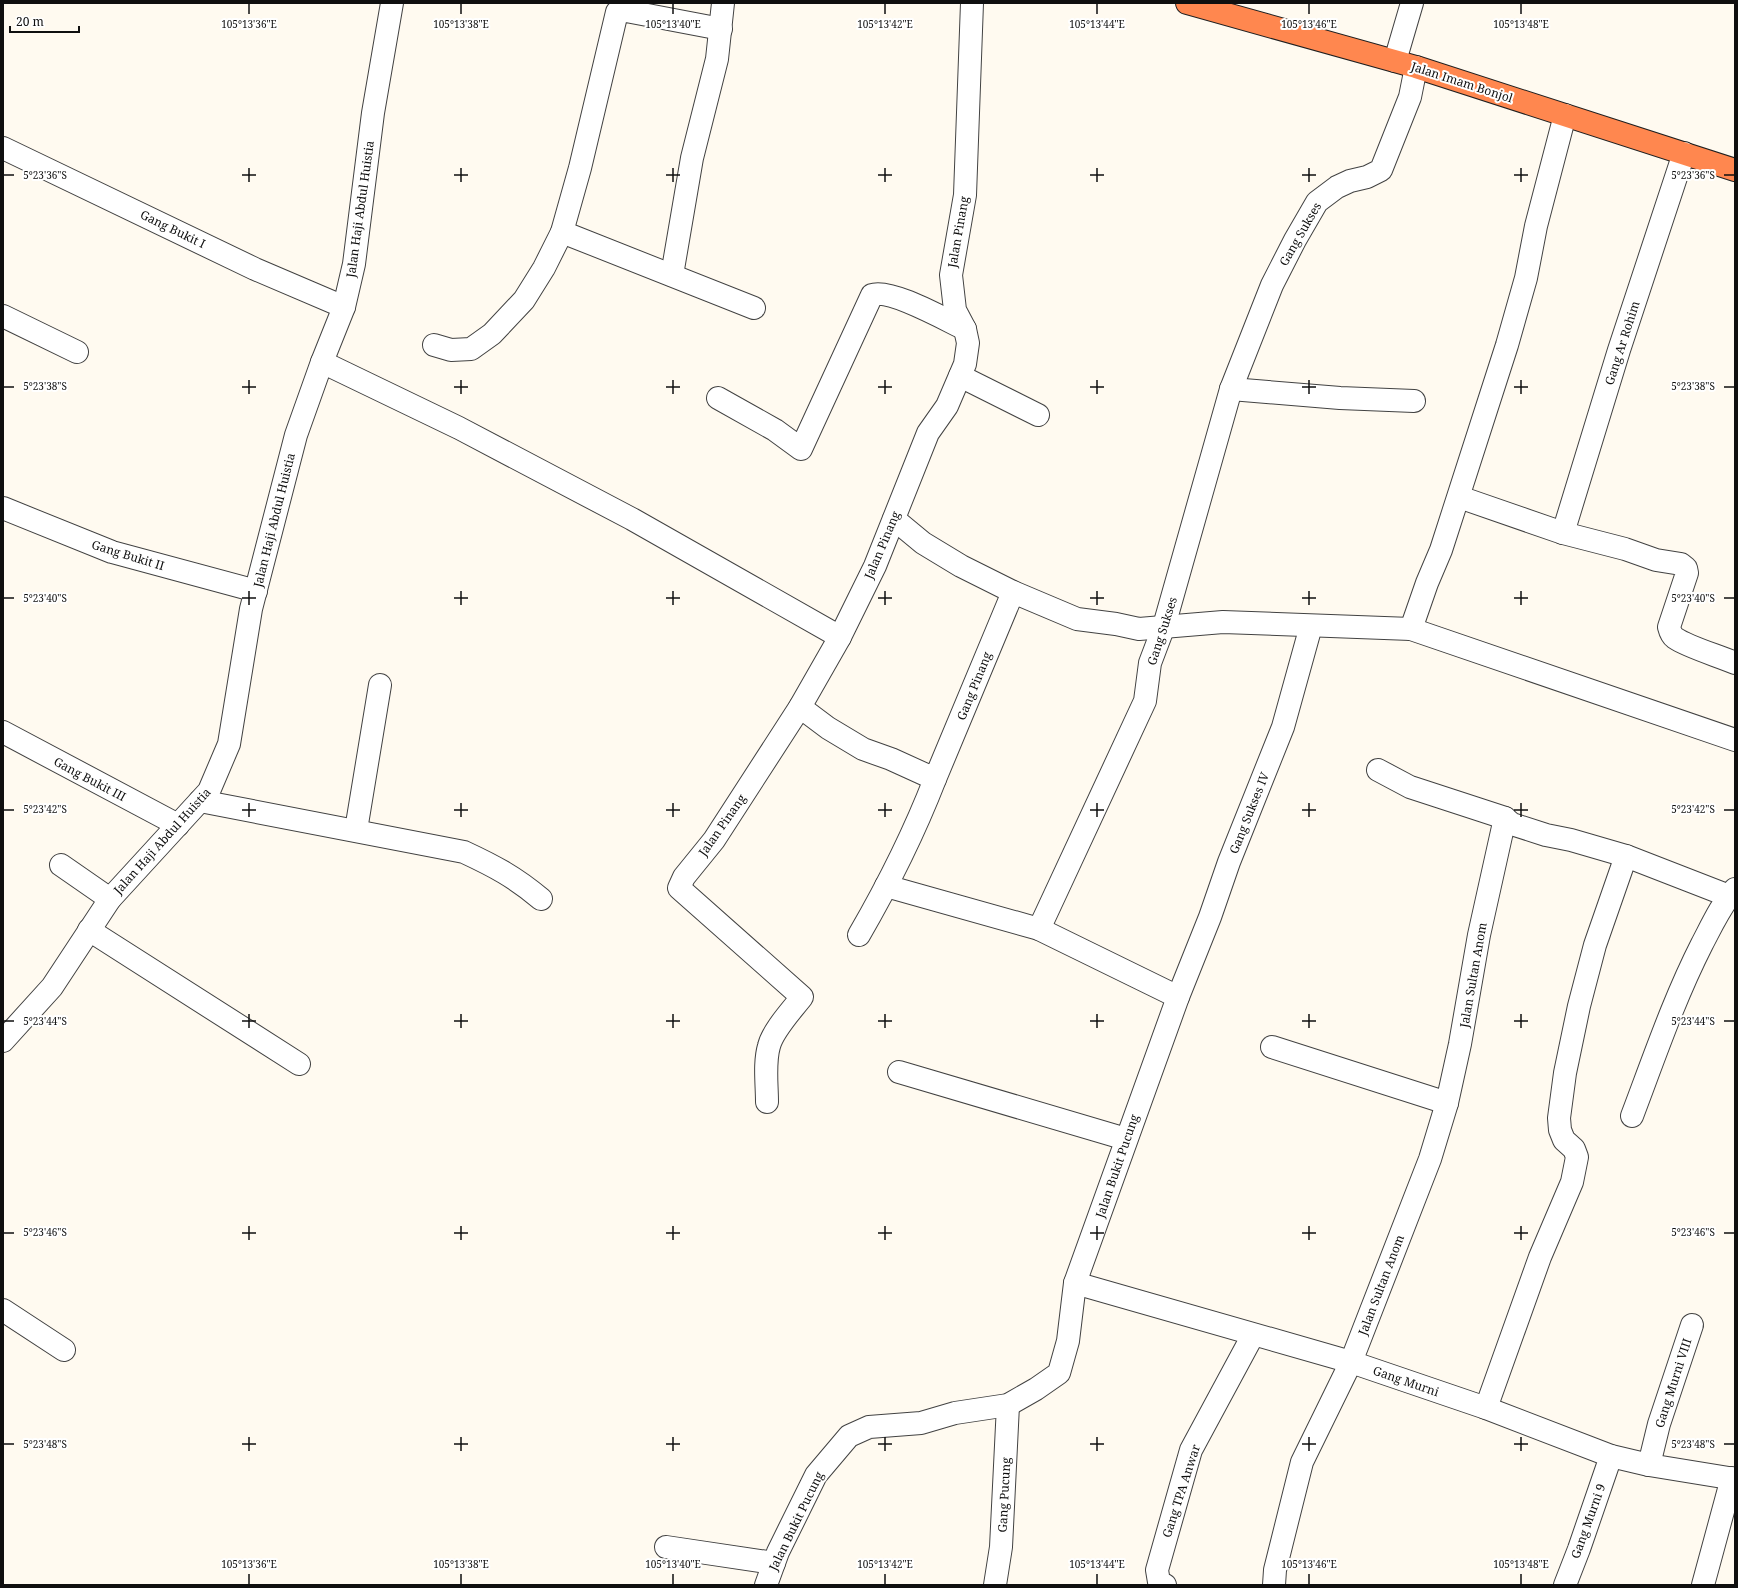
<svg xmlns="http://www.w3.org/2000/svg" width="1738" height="1588" viewBox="0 0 1738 1588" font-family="'Noto Serif',serif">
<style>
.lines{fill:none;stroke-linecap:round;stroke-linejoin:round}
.minor-casing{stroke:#424242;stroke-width:24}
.highway-casing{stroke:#202020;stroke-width:24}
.minor{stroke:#fff;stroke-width:22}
.highway{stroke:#ff874f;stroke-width:22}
.ticks{fill:none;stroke:#0f0f0f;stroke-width:1.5}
.labels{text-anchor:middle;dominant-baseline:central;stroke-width:4;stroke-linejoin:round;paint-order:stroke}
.street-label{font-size:12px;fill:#0f0f0f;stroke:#fff}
.ticks-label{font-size:10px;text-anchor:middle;fill:#0f0f0f;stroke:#fff;stroke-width:4;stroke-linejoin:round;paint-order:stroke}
</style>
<rect width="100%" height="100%" fill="#fffaf0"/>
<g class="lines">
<g class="minor-casing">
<g id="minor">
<path d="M 1395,61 L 1412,3"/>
<path d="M 3,148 L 255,269 L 344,307"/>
<path d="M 562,232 L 754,308"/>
<path d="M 672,275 L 692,158 L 717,59 L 723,3"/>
<path d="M 3,316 L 77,352"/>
<path d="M 434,345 L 451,350 L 471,349 L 492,334 L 524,300 L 544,268 L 562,232 L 580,168 L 617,12 L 621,10 L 721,29"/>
<path d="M 322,362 L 459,428 L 632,519 L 840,637"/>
<path d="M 960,376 L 1038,415"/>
<path d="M 1231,389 L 1340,398 L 1414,401"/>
<path d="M 718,398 L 775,430 L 801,449 L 872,295 C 890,288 946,320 965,329"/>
<path d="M 1459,497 L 1563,533 L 1625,549 L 1656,560 L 1681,564 L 1686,568 L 1687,573 L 1669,627 C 1670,631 1671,635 1675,638 C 1688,647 1719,656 1735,663"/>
<path d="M 3,508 L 112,552 L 256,591"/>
<path d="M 894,519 L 923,543 L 961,566 L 1013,592 L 1077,619 L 1116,624 L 1139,629 L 1223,622 L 1411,629 L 1427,583 L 1441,550 L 1507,345 L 1526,278 L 1536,226 L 1565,115"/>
<path d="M 1563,533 L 1619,350 L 1684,153"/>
<path d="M 1411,629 L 1735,740"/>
<path d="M 800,707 L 828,728 L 863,749 L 891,759 L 935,779 L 1013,592"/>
<path d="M 3,732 L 178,825"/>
<path d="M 1378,770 L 1410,787 L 1505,818"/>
<path d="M 200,801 L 464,852 C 494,866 515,877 541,899"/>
<path d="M 356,830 L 380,685"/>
<path d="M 61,865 L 110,899"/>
<path d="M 886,886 L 1039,929 L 1178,997"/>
<path d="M 1039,929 L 1145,701 L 1150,663 L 1164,626 L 1231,389 L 1272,285 L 1295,240 L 1317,202 L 1337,187 L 1350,181 L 1367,177 L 1381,170 L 1410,97 L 1416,67"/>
<path d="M 89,930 L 299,1064"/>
<path d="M 859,935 C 888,885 914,833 935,779"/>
<path d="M 3,1041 L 52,987 L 110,899 L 209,791 L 229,744 L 251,609 L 296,435 L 322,362 L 344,307 L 354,264 L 373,113 L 392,3"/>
<path d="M 1272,1047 L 1447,1103"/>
<path d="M 899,1072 L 1126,1139"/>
<path d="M 767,1102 C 767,1084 764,1063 769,1046 C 773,1030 792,1010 802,997 L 679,888 L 684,877 L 714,840 L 800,707 L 840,637 L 875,566 L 928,433 L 947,406 L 965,364 L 968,343 L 965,329 L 955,310 L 951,275 L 965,195 L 972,3"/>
<path d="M 1632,1116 C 1654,1058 1674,999 1702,944 C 1712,925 1721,905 1735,889"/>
<path d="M 1075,1283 L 1351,1362 L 1486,1408 L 1611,1456 L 1649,1465 L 1735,1479"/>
<path d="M 3,1310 L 64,1350"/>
<path d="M 1486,1408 L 1540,1257 L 1572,1182 L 1577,1157 L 1574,1149 L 1564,1140 L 1560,1130 L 1559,1118 L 1565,1073 L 1579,1006 L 1595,945 L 1626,856"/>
<path d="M 1649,1465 L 1659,1424 L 1692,1325"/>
<path d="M 666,1547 L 774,1563"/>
<path d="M 766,1585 L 778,1552 L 816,1475 L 849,1436 L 869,1427 L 921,1423 L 955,1413 L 1008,1405 L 1036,1389 L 1059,1373 L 1068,1341 L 1075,1283 L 1178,997 L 1210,917 L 1229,862 L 1283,727 L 1311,626"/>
<path d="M 995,1585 L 1001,1547 L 1008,1405"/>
<path d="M 1165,1585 L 1159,1582 L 1157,1570 L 1191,1450 L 1253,1335"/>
<path d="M 1274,1585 L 1275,1570 L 1302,1462 L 1351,1362 L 1430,1159 L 1447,1103 L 1460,1044 L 1479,935 L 1505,818 L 1512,824 L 1546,835 L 1571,840 L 1626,856 L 1729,896"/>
<path d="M 1565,1585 L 1579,1549 L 1611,1456"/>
<path d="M 1703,1585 L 1732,1478"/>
</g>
</g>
<g class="highway-casing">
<path id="highway" d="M 1187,3 L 1416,67 L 1735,170"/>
</g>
<use href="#minor" class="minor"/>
<use href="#highway" class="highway"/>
</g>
<path class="ticks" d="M 249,4 L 249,14M 461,4 L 461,14M 673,4 L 673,14M 885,4 L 885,14M 1097,4 L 1097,14M 1309,4 L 1309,14M 1521,4 L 1521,14M 249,168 L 249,182M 461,168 L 461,182M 673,168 L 673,182M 885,168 L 885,182M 1097,168 L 1097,182M 1309,168 L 1309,182M 1521,168 L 1521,182M 4,175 L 14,175M 242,175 L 256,175M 454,175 L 468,175M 666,175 L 680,175M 878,175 L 892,175M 1090,175 L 1104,175M 1302,175 L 1316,175M 1514,175 L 1528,175M 1724,175 L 1734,175M 249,380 L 249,394M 461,380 L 461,394M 673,380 L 673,394M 885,380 L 885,394M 1097,380 L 1097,394M 1309,380 L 1309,394M 1521,380 L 1521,394M 4,387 L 14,387M 242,387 L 256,387M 454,387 L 468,387M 666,387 L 680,387M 878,387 L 892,387M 1090,387 L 1104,387M 1302,387 L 1316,387M 1514,387 L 1528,387M 1724,387 L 1734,387M 249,591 L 249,605M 461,591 L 461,605M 673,591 L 673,605M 885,591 L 885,605M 1097,591 L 1097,605M 1309,591 L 1309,605M 1521,591 L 1521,605M 4,598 L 14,598M 242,598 L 256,598M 454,598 L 468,598M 666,598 L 680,598M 878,598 L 892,598M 1090,598 L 1104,598M 1302,598 L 1316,598M 1514,598 L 1528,598M 1724,598 L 1734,598M 249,803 L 249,817M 461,803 L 461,817M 673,803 L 673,817M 885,803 L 885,817M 1097,803 L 1097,817M 1309,803 L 1309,817M 1521,803 L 1521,817M 4,810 L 14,810M 242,810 L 256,810M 454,810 L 468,810M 666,810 L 680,810M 878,810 L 892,810M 1090,810 L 1104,810M 1302,810 L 1316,810M 1514,810 L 1528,810M 1724,810 L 1734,810M 249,1014 L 249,1028M 461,1014 L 461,1028M 673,1014 L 673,1028M 885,1014 L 885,1028M 1097,1014 L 1097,1028M 1309,1014 L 1309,1028M 1521,1014 L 1521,1028M 4,1021 L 14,1021M 242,1021 L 256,1021M 454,1021 L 468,1021M 666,1021 L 680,1021M 878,1021 L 892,1021M 1090,1021 L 1104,1021M 1302,1021 L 1316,1021M 1514,1021 L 1528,1021M 1724,1021 L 1734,1021M 249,1226 L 249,1240M 461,1226 L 461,1240M 673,1226 L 673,1240M 885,1226 L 885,1240M 1097,1226 L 1097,1240M 1309,1226 L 1309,1240M 1521,1226 L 1521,1240M 4,1233 L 14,1233M 242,1233 L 256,1233M 454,1233 L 468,1233M 666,1233 L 680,1233M 878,1233 L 892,1233M 1090,1233 L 1104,1233M 1302,1233 L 1316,1233M 1514,1233 L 1528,1233M 1724,1233 L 1734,1233M 249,1437 L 249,1451M 461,1437 L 461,1451M 673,1437 L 673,1451M 885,1437 L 885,1451M 1097,1437 L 1097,1451M 1309,1437 L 1309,1451M 1521,1437 L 1521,1451M 4,1444 L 14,1444M 242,1444 L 256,1444M 454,1444 L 468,1444M 666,1444 L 680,1444M 878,1444 L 892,1444M 1090,1444 L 1104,1444M 1302,1444 L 1316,1444M 1514,1444 L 1528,1444M 1724,1444 L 1734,1444M 249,1574 L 249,1584M 461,1574 L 461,1584M 673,1574 L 673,1584M 885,1574 L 885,1584M 1097,1574 L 1097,1584M 1309,1574 L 1309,1584M 1521,1574 L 1521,1584"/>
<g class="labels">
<g class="street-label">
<text transform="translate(1462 82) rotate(18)">Jalan Imam Bonjol</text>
<text transform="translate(360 209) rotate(-82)">Jalan Haji Abdul Huistia</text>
<text transform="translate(173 229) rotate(26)">Gang Bukit I</text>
<text transform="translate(958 232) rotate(-80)">Jalan Pinang</text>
<text transform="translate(1300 234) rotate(-60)">Gang Sukses</text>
<text transform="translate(1622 343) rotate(-72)">Gang Ar Rohim</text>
<text transform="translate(274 520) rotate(-76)">Jalan Haji Abdul Huistia</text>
<text transform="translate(882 545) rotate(-67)">Jalan Pinang</text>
<text transform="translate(128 555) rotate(17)">Gang Bukit II</text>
<text transform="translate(1162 631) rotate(-72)">Gang Sukses</text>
<text transform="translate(974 686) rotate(-68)">Gang Pinang</text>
<text transform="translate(90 779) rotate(28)">Gang Bukit III</text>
<text transform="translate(1249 813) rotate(-68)">Gang Sukses IV</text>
<text transform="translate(722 825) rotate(-55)">Jalan Pinang</text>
<text transform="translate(162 841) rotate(-48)">Jalan Haji Abdul Huistia</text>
<text transform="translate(1473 975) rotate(-80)">Jalan Sultan Anom</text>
<text transform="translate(1117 1166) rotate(-71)">Jalan Bukit Pucung</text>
<text transform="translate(1381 1285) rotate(-69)">Jalan Sultan Anom</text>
<text transform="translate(1406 1381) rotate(19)">Gang Murni</text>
<text transform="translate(1673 1383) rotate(-72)">Gang Murni VIII</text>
<text transform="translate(1181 1491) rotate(-72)">Gang TPA Anwar</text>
<text transform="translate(1004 1495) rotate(-87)">Gang Pucung</text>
<text transform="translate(796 1521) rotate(-64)">Jalan Bukit Pucung</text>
<text transform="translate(1588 1521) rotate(-70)">Gang Murni 9</text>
</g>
</g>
<g class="ticks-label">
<text x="249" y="28">105°13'36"E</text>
<text x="461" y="28">105°13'38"E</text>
<text x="673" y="28">105°13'40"E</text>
<text x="885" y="28">105°13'42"E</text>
<text x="1097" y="28">105°13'44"E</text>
<text x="1309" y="28">105°13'46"E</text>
<text x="1521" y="28">105°13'48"E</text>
<text x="45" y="179">5°23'36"S</text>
<text x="1693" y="179">5°23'36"S</text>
<text x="45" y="390">5°23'38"S</text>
<text x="1693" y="390">5°23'38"S</text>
<text x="45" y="602">5°23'40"S</text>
<text x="1693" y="602">5°23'40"S</text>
<text x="45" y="813">5°23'42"S</text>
<text x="1693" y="813">5°23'42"S</text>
<text x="45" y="1025">5°23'44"S</text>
<text x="1693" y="1025">5°23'44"S</text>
<text x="45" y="1236">5°23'46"S</text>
<text x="1693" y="1236">5°23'46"S</text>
<text x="45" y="1448">5°23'48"S</text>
<text x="1693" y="1448">5°23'48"S</text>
<text x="249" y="1568">105°13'36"E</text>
<text x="461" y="1568">105°13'38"E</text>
<text x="673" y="1568">105°13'40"E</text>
<text x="885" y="1568">105°13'42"E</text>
<text x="1097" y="1568">105°13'44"E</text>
<text x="1309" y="1568">105°13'46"E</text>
<text x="1521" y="1568">105°13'48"E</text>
</g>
<rect width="1738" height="1588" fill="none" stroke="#0f0f0f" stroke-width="8"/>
<path d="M10 26v6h69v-6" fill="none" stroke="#0f0f0f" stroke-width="2"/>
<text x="16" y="26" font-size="12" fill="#0f0f0f" stroke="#ffffff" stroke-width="3" paint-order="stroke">20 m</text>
</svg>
